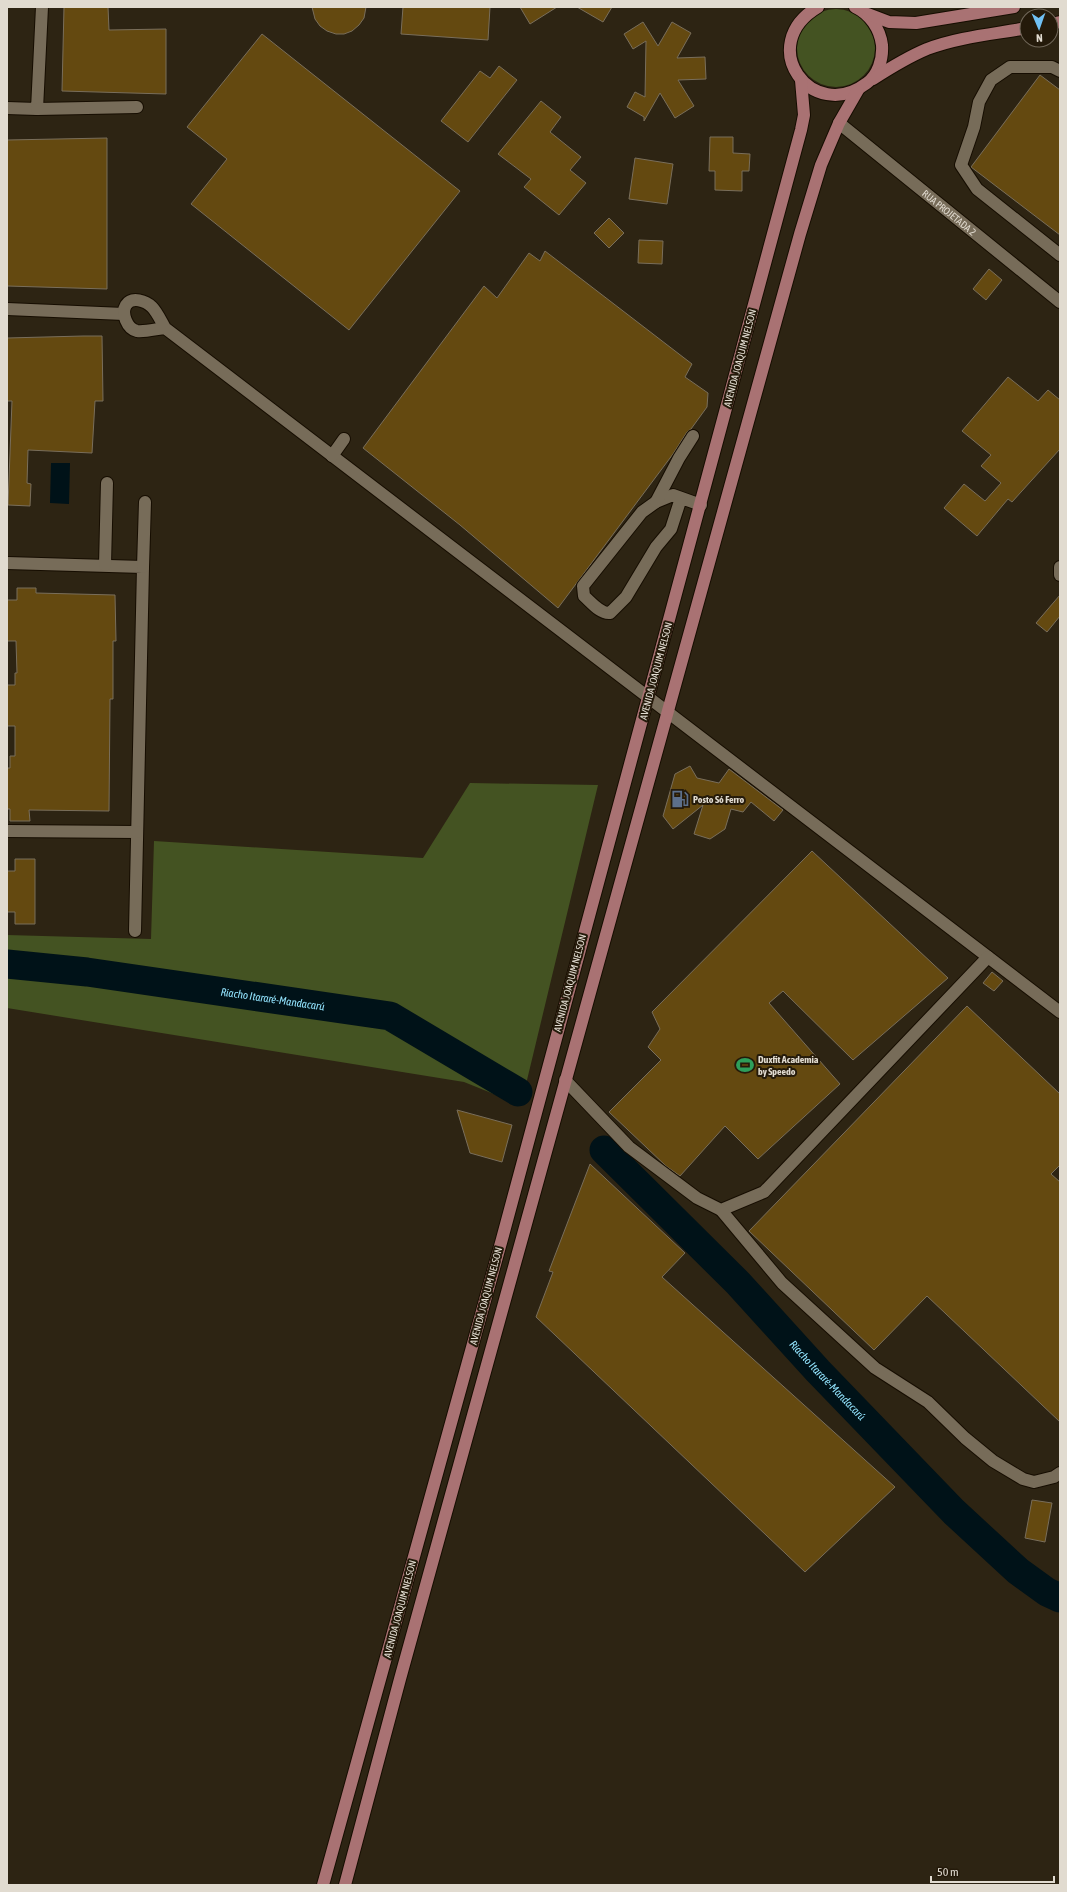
<svg xmlns="http://www.w3.org/2000/svg" width="1067" height="1892" viewBox="0 0 1067 1892" font-family="'Asap Condensed',sans-serif">
<style>
.green{fill:#445322}
.water{fill:#001218}
.lines{fill:none;stroke-linecap:round;stroke-linejoin:round}
.river{stroke:#001218;stroke-width:29}
.building{fill:#644910;stroke:#796e5b}
.minor-casing{stroke:#160d01;stroke-width:14}
.major-casing{stroke:#160d01;stroke-width:14}
.minor{stroke:#776c59;stroke-width:12}
.major{stroke:#a97273;stroke-width:12}
.labels{text-anchor:middle;dominant-baseline:central;stroke-width:4;stroke-linejoin:round;paint-order:stroke}
.street-label{font-size:10px;fill:#e1dbd0;stroke:#241a0a}
.poi-label{font-size:10px;font-weight:bold;fill:#e1dbd0;stroke:#241a0a;text-anchor:start}
.water-label{font-size:11px;font-style:italic;fill:#92e4fe;stroke:#241a0a}
</style>
<rect width="100%" height="100%" fill="#2d2413"/>
<g class="green">
<circle cx="836" cy="48" r="39"/>
<path d="M 470,783 L 598,785 L 521,1105 L 464,1082 L 7,1008 L 7,935 L 151,939 L 154,841 L 423,858 Z"/>
</g>
<path class="water" d="M 51,463 L 70,463 L 69,504 L 50,503 Z"/>
<g class="lines">
<g class="river">
<path id="s1" d="M 7,964 L 87,972 L 390,1016 L 518,1092"/>
<path id="s2" d="M 604,1150 L 738,1283 L 818,1371 L 954,1512 L 1018,1571 L 1047,1592 L 1060,1598"/>
</g>
</g>
<g class="building">
<path d="M 64,7 L 108,7 L 109,30 L 166,29 L 166,94 L 62,91 Z"/>
<path d="M 312,7 L 366,7 L 364,18 L 359,25 L 352,31 L 344,34 L 336,34 L 327,31 L 320,26 L 315,19 Z"/>
<path d="M 403,7 L 490,7 L 488,40 L 401,34 Z"/>
<path d="M 520,7 L 557,7 L 530,24 Z"/>
<path d="M 577,7 L 612,7 L 603,22 Z"/>
<path d="M 643,22 L 658,46 L 672,22 L 691,33 L 677,58 L 705,57 L 706,79 L 678,80 L 694,106 L 675,118 L 660,93 L 644,121 L 644,117 L 627,107 L 635,92 L 645,97 L 646,41 L 633,49 L 624,34 Z"/>
<path d="M 262,34 L 460,191 L 349,330 L 191,204 L 227,159 L 187,127 Z"/>
<path d="M 499,66 L 517,80 L 468,142 L 441,121 L 480,71 L 490,78 Z"/>
<path d="M 1040,75 L 1060,90 L 1060,235 L 971,167 Z"/>
<path d="M 541,101 L 561,117 L 550,132 L 581,157 L 570,170 L 586,183 L 559,215 L 524,187 L 531,179 L 498,154 Z"/>
<path d="M 710,137 L 733,137 L 733,153 L 750,154 L 749,171 L 742,171 L 742,191 L 715,190 L 715,171 L 709,171 Z"/>
<path d="M 107,138 L 107,289 L 7,286 L 7,140 Z"/>
<path d="M 635,158 L 673,164 L 667,204 L 629,199 Z"/>
<path d="M 609,218 L 624,233 L 609,248 L 594,233 Z"/>
<path d="M 639,240 L 663,241 L 662,264 L 638,263 Z"/>
<path d="M 545,251 L 692,364 L 685,377 L 708,393 L 707,407 L 691,429 L 687,432 L 673,454 L 558,608 L 460,525 L 363,448 L 484,286 L 497,298 L 529,253 L 540,261 Z"/>
<path d="M 989,269 L 1002,280 L 986,300 L 973,289 Z"/>
<path d="M 83,336 L 102,336 L 103,401 L 95,401 L 92,453 L 28,450 L 27,483 L 31,484 L 30,506 L 8,505 L 12,401 L 7,401 L 7,338 Z"/>
<path d="M 1008,377 L 1038,401 L 1048,390 L 1060,400 L 1060,449 L 1012,502 L 1008,499 L 977,536 L 944,508 L 964,484 L 985,501 L 1001,483 L 981,466 L 991,455 L 962,431 Z"/>
<path d="M 17,588 L 36,588 L 36,593 L 115,595 L 116,641 L 113,641 L 113,699 L 110,699 L 109,811 L 29,810 L 30,821 L 10,821 L 10,809 L 7,809 L 7,768 L 10,768 L 10,756 L 15,756 L 15,726 L 7,726 L 7,685 L 15,685 L 15,673 L 17,673 L 16,641 L 7,641 L 7,600 L 17,600 Z"/>
<path d="M 1060,595 L 1060,616 L 1047,632 L 1036,623 Z"/>
<path d="M 690,766 L 697,778 L 719,783 L 729,769 L 783,810 L 774,821 L 751,802 L 743,812 L 731,809 L 725,829 L 710,839 L 694,834 L 703,805 L 673,829 L 663,816 L 675,774 Z"/>
<path d="M 812,851 L 948,978 L 853,1060 L 783,991 L 769,1003 L 840,1084 L 758,1159 L 725,1126 L 680,1176 L 666,1166 L 609,1112 L 661,1060 L 648,1047 L 660,1029 L 652,1012 Z"/>
<path d="M 15,859 L 35,859 L 35,924 L 15,924 L 15,912 L 7,912 L 7,871 L 15,871 Z"/>
<path d="M 992,972 L 1003,981 L 994,991 L 983,983 Z"/>
<path d="M 967,1006 L 1060,1094 L 1060,1165 L 1051,1174 L 1060,1182 L 1060,1422 L 927,1296 L 874,1350 L 749,1231 Z"/>
<path d="M 457,1110 L 512,1125 L 502,1162 L 470,1153 Z"/>
<path d="M 590,1164 L 685,1253 L 662,1277 L 895,1487 L 805,1572 L 536,1317 L 553,1272 L 549,1271 Z"/>
<path d="M 1032,1500 L 1052,1503 L 1045,1542 L 1025,1538 Z"/>
</g>
<g class="lines">
<g class="minor-casing">
<g id="minor">
<path d="M 1060,71 L 1052,67 L 1010,67 L 991,80 L 979,102 L 974,127 L 961,165 L 977,189 L 1060,255"/>
<path d="M 7,108 L 37,109 L 42,7"/>
<path d="M 37,109 L 137,107"/>
<path id="s3" d="M 839,123 L 1060,302"/>
<path d="M 7,309 L 124,314"/>
<path d="M 165,328 C 156,329 145,332 137,331 C 127,329 121,313 126,305 C 132,296 146,301 152,307 C 157,312 161,321 165,328 L 1060,1012"/>
<path d="M 332,456 L 344,439"/>
<path d="M 681,498 L 671,529 L 656,547 L 626,597 L 610,613 C 600,614 591,602 584,596 L 583,586 L 642,512 L 656,502 L 673,495 L 701,505"/>
<path d="M 656,502 L 679,458 L 693,436"/>
<path d="M 7,563 L 143,567 L 135,931"/>
<path d="M 105,565 L 107,483"/>
<path d="M 143,567 L 145,502"/>
<path d="M 1060,567 L 1060,575"/>
<path d="M 7,831 L 137,832"/>
<path d="M 565,1080 L 629,1147 L 697,1198 L 721,1210 L 764,1192 L 988,957"/>
<path d="M 721,1210 L 782,1283 L 875,1368 L 928,1402 L 965,1438 L 993,1461 L 1023,1479 L 1034,1482 L 1054,1477 L 1060,1473"/>
</g>
</g>
<g class="major-casing">
<g id="major">
<path d="M 818,7 C 754,45 812,125 867,83 C 878,75 883,59 882,45 C 880,29 870,14 855,7"/>
<path d="M 868,14 L 889,22 L 916,23 L 1014,7"/>
<path d="M 1051,24 L 1060,22"/>
<path d="M 873,79 C 890,68 908,57 927,49 C 958,37 994,34 1027,28"/>
<path d="M 323,1885 L 502,1239 L 801,130 L 804,115 L 801,80"/>
<path d="M 345,1885 L 400,1679 L 800,234 L 821,165 L 839,123 L 858,90"/>
</g>
</g>
<use href="#minor" class="minor"/>
<use href="#major" class="major"/>
</g>
<defs>
<g id="fuel-bare" transform="scale(1.38)"><path d="M-5.5-6h7V0h2V4h1.3V-2.5L3-4.5l.8-.8L6-3V5H2.5V1h-1V6h-7ZM-4.2-4.7v3.2H.2V-4.7Z" fill="#5c6f8a" stroke="#241a0a" stroke-width="2.5" paint-order="stroke"/></g>
<g id="stadium-bare" transform="scale(1.38)"><path d="M0-5a6.5 5 0 1 0 0 10a6.5 5 0 1 0 0-10ZM-3.5-1.8h7v3.6h-7Z" fill="#2e9e5b" stroke="#241a0a" stroke-width="2.5" paint-order="stroke"/></g>
</defs>
<g fill-rule="evenodd">
<use href="#fuel-bare" x="680" y="799"/>
<use href="#stadium-bare" x="745" y="1065"/>
</g>
<g class="labels">
<g class="street-label">
<text stroke="none"><textPath href="#s3" startOffset="142">RUA PROJETADA 2</textPath></text>
<text transform="translate(740 358) rotate(-75)">AVENIDA JOAQUIM NELSON</text>
<text transform="translate(656 671) rotate(-75)">AVENIDA JOAQUIM NELSON</text>
<text transform="translate(570 983) rotate(-75)">AVENIDA JOAQUIM NELSON</text>
<text transform="translate(486 1296) rotate(-75)">AVENIDA JOAQUIM NELSON</text>
<text transform="translate(400 1609) rotate(-75)">AVENIDA JOAQUIM NELSON</text>
</g>
<g class="poi-label">
<text x="693" y="799">Posto Só Ferro</text>
<text x="758" y="1059">Duxfit Academia<tspan x="758" dy="12">by Speedo</tspan></text>
</g>
<g class="water-label">
<text stroke="none"><textPath href="#s1" startOffset="268">Riacho Itararé-Mandacarú</textPath></text>
<text stroke="none"><textPath href="#s2" startOffset="321">Riacho Itararé-Mandacarú</textPath></text>
</g>
</g>
<rect width="1067" height="1892" fill="none" stroke="#e1dbd0" stroke-width="16"/>
<g transform="translate(1039 28) rotate(178)"><circle r="19" fill="#241a0a" stroke="#706759"/>
<path d="M0-3L7 15L0 10L-7 15Z" fill="#70c1f4"/>
<text y="-6" font-size="11" font-weight="bold" text-anchor="middle" fill="#e1dbd0">N</text>
</g>
<path d="M931 1876v6h123v-6" fill="none" stroke="#e1dbd0" stroke-width="2"/>
<text x="937" y="1876" font-size="12" fill="#e1dbd0" stroke="#241a0a" stroke-width="3" paint-order="stroke">50 m</text>
</svg>
